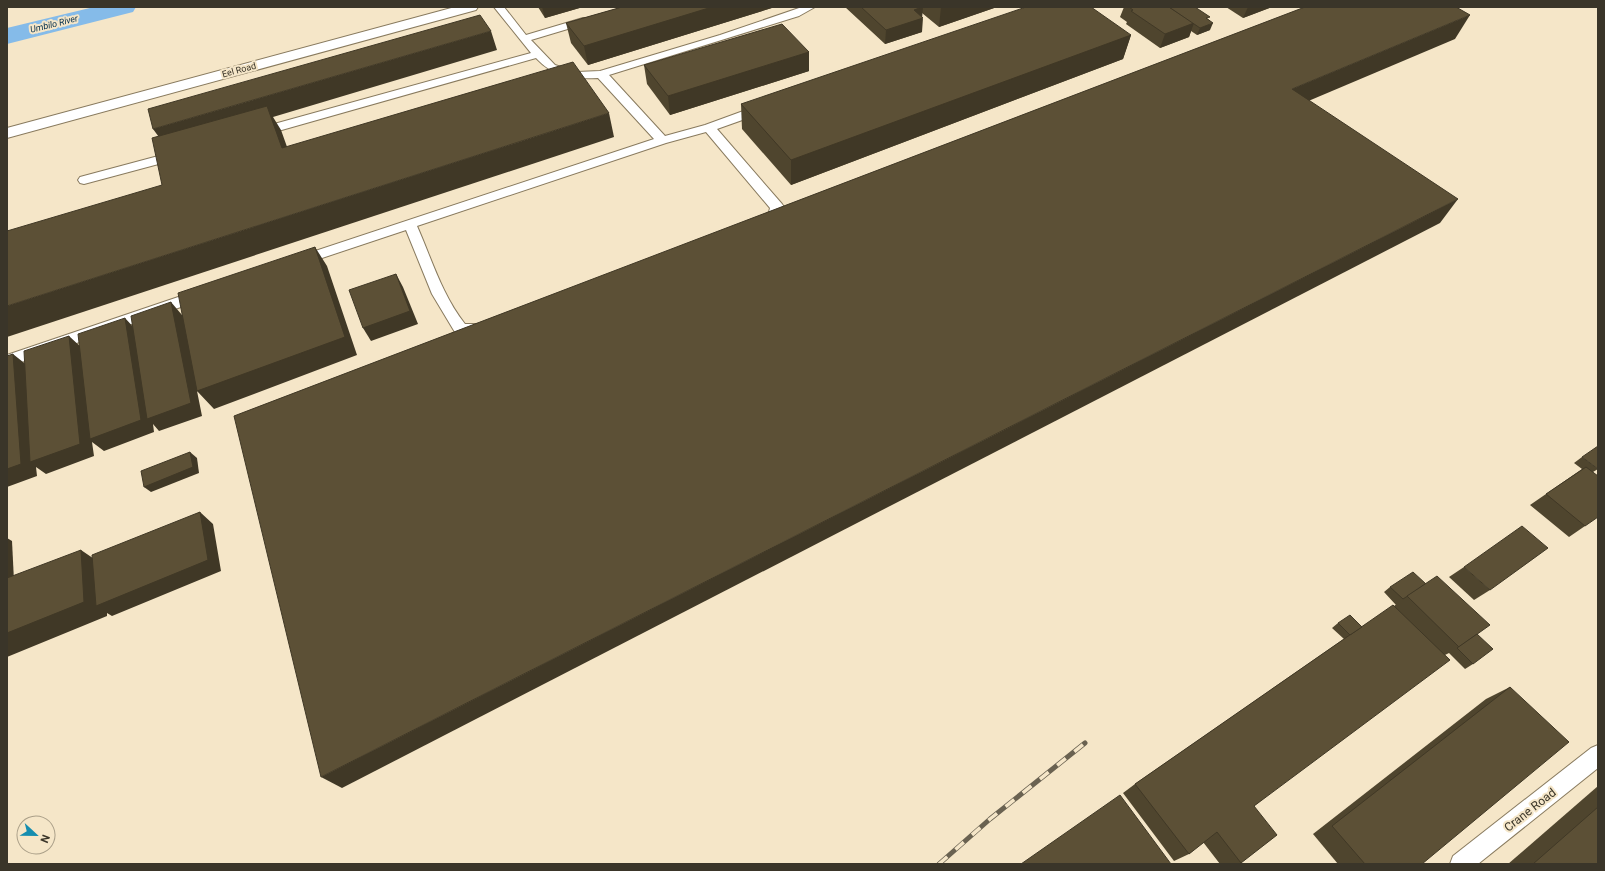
<svg xmlns="http://www.w3.org/2000/svg" width="1605" height="871" viewBox="0 0 1605 871" font-family="Roboto,sans-serif">
<style>
.lines{fill:none;stroke-linecap:round;stroke-linejoin:round}
.canal{fill:#85bbe9;fill-rule:evenodd}
.service-casing{stroke:#887a5e;stroke-width:2}
.minor-casing{stroke:#887a5e;stroke-width:2}
.service{fill:#fff;fill-rule:evenodd}
.minor{fill:#fff;fill-rule:evenodd}
.rail-casing{stroke:#6a6251;stroke-width:5}
.rail{stroke:#f5e6c8;stroke-width:3.5;stroke-dasharray:11;stroke-linecap:butt}
.wall{fill:#4f452e}
.shaded-wall{fill:#403826}
.building{fill:#5c5036;stroke:#403826}
.labels{text-anchor:middle;dominant-baseline:central;stroke-width:4;stroke-linejoin:round;paint-order:stroke}
.far-water-label{font-size:9px;font-style:italic;fill:#022d4a;stroke:#f5e6c8}
.far-street-label{font-size:9px;fill:#3a3529;stroke:#f5e6c8}
.near-street-label{font-size:12px;fill:#3a3529;stroke:#f5e6c8}
</style>
<rect width="100%" height="100%" fill="#f5e6c8"/>
<g class="lines">
<path class="canal" d="M 94,7 L 136,7 L 133,12 L 7,44 L 7,28 Z"/>
<g class="service-casing">
<g id="service">
<path d="M 494,7 L 504,7 L 526,35 L 583,18 L 591,18 L 592,20 L 591,22 L 531,40 L 555,65 L 577,72 L 600,71 L 720,35 L 802,7 L 815,7 L 799,16 L 609,75 L 665,136 L 705,125 L 757,106 L 765,106 L 767,109 L 765,112 L 717,129 L 782,204 L 784,207 C 781,217 771,230 759,226 L 757,223 L 769,212 L 770,208 L 706,132 L 666,143 L 417,226 C 432,260 442,295 465,324 L 482,324 L 487,325 L 489,329 L 487,333 L 461,335 L 456,334 L 432,294 L 406,230 L 304,264 L 299,266 L 294,264 L 292,261 L 294,258 L 654,139 L 598,78 C 572,79 555,78 536,58 L 264,135 L 256,135 L 254,132 L 256,129 L 531,53 Z"/>
<path d="M 177,151 L 183,155 L 181,158 L 84,184 L 80,183 L 78,180 L 80,177 Z"/>
<path d="M 199,290 L 204,291 L 206,295 L 204,299 L 7,367 L 7,355 Z"/>
<path d="M 1598,745 L 1598,768 L 1478,864 L 1450,864 L 1453,856 L 1591,748 Z"/>
</g>
</g>
<g class="minor-casing">
<path id="minor" d="M 455,7 L 478,7 L 476,10 L 7,138 L 7,128 Z"/>
</g>
<use href="#service" class="service"/>
<use href="#minor" class="minor"/>
<g class="rail-casing">
<path id="rail" d="M 939,864 L 990,819 L 1085,743"/>
</g>
<use href="#rail" class="rail"/>
</g>
<g class="wall">
<path d="M 538,7 L 583,7 L 545,18 Z"/>
<path d="M 622,7 L 775,7 L 588,65 L 571,43 L 566,23 Z"/>
<path d="M 845,7 L 997,7 L 939,27 L 922,13 L 922,32 L 885,44 Z"/>
<path d="M 1124,7 L 1195,7 L 1209,20 L 1210,30 L 1197,35 L 1191,31 L 1189,37 L 1160,48 L 1126,24 L 1127,22 L 1120,17 Z"/>
<path d="M 1226,7 L 1272,7 L 1243,18 Z"/>
<path d="M 1131,35 L 1123,59 L 791,185 L 742,129 L 741,104 Z"/>
<path d="M 809,52 L 809,71 L 670,115 L 647,84 L 644,65 Z"/>
<path d="M 1582,457 L 1598,469 L 1593,472 L 1585,526 L 1569,537 L 1530,505 L 1546,494 L 1582,469 L 1574,463 Z"/>
<path d="M 1464,567 L 1490,590 L 1474,600 L 1449,577 Z"/>
<path d="M 1390,587 L 1477,634 L 1473,664 L 1465,669 L 1449,653 L 1445,655 L 1254,806 L 1241,863 L 1238,864 L 1220,864 L 1203,842 L 1189,854 L 1174,861 L 1123,793 L 1135,784 L 1344,639 L 1332,628 L 1338,623 L 1362,627 L 1394,606 L 1401,601 L 1396,605 L 1384,592 Z"/>
<path d="M 1510,687 L 1422,864 L 1338,864 L 1313,834 L 1486,699 Z"/>
<path d="M 1598,786 L 1598,864 L 1508,864 Z"/>
</g>
<g class="shaded-wall">
<path d="M 542,7 L 583,7 L 545,18 Z"/>
<path d="M 712,7 L 775,7 L 588,65 L 584,46 Z"/>
<path d="M 922,7 L 923,7 L 922,19 L 923,18 L 922,32 L 885,44 L 886,30 L 914,10 Z"/>
<path d="M 941,7 L 997,7 L 939,27 Z"/>
<path d="M 1248,7 L 1272,7 L 1243,18 Z"/>
<path d="M 1470,15 L 1455,39 L 1280,113 L 1292,89 Z"/>
<path d="M 1194,23 L 1189,37 L 1160,48 L 1165,34 Z"/>
<path d="M 1213,23 L 1210,30 L 1197,35 L 1200,28 Z"/>
<path d="M 491,31 L 497,50 L 273,117 L 281,130 L 296,172 L 167,148 L 153,129 Z"/>
<path d="M 1131,35 L 1123,59 L 791,185 L 791,160 Z"/>
<path d="M 809,52 L 809,71 L 670,115 L 668,96 Z"/>
<path d="M 609,113 L 614,137 L 7,337 L 7,306 Z"/>
<path d="M 1458,199 L 1440,223 L 342,788 L 321,777 Z"/>
<path d="M 315,247 L 327,266 L 357,355 L 214,409 L 197,391 L 202,416 L 159,431 L 153,424 L 154,432 L 104,451 L 92,442 L 94,456 L 46,474 L 36,467 L 37,476 L 7,487 L 7,469 L 13,354 L 28,366 L 69,336 L 82,348 L 125,318 L 137,331 L 171,302 L 182,315 Z"/>
<path d="M 396,274 L 403,287 L 418,324 L 371,341 L 363,328 Z"/>
<path d="M 190,452 L 197,458 L 199,473 L 151,492 L 144,487 Z"/>
<path d="M 200,512 L 213,524 L 221,571 L 112,616 L 107,613 L 107,616 L 7,657 L 7,633 L 81,550 L 103,565 Z"/>
<path d="M 7,538 L 12,541 L 14,581 L 7,584 Z"/>
</g>
<g class="building">
<path d="M 622,7 L 712,7 L 584,46 L 566,23 Z"/>
<path d="M 861,7 L 922,7 L 914,10 L 923,18 L 886,30 Z"/>
<path d="M 1026,7 L 1091,7 L 1131,35 L 791,160 L 741,104 Z"/>
<path d="M 1129,7 L 1169,7 L 1194,23 L 1165,34 L 1131,11 L 1133,10 Z"/>
<path d="M 1169,7 L 1195,7 L 1210,17 L 1206,18 L 1213,23 L 1200,28 Z"/>
<path d="M 1305,7 L 1456,7 L 1470,15 L 1292,89 L 1458,199 L 321,777 L 234,416 Z"/>
<path d="M 480,15 L 491,31 L 153,129 L 148,109 Z"/>
<path d="M 782,24 L 809,52 L 668,96 L 644,65 Z"/>
<path d="M 573,62 L 609,113 L 7,306 L 7,231 L 162,185 L 152,138 L 267,106 L 282,148 Z"/>
<path d="M 315,247 L 345,337 L 197,391 L 178,293 Z"/>
<path d="M 396,274 L 410,311 L 363,328 L 349,290 Z"/>
<path d="M 171,302 L 191,403 L 147,419 L 131,316 Z"/>
<path d="M 125,318 L 141,420 L 90,439 L 78,334 Z"/>
<path d="M 69,336 L 80,444 L 30,462 L 24,351 Z"/>
<path d="M 13,354 L 21,464 L 7,469 L 7,356 Z"/>
<path d="M 1598,446 L 1598,469 L 1582,457 Z"/>
<path d="M 190,452 L 193,467 L 144,487 L 141,471 Z"/>
<path d="M 1586,467 L 1598,476 L 1598,517 L 1585,526 L 1546,494 Z"/>
<path d="M 200,512 L 208,560 L 96,606 L 92,555 Z"/>
<path d="M 1522,526 L 1548,548 L 1490,590 L 1464,567 Z"/>
<path d="M 81,550 L 84,602 L 7,633 L 7,578 Z"/>
<path d="M 1413,572 L 1426,584 L 1403,599 L 1390,587 Z"/>
<path d="M 1437,576 L 1490,625 L 1459,647 L 1407,596 Z"/>
<path d="M 1393,605 L 1450,660 L 1254,806 L 1277,835 L 1241,863 L 1217,832 L 1189,854 L 1135,784 Z"/>
<path d="M 1350,615 L 1362,627 L 1350,635 L 1338,623 Z"/>
<path d="M 1477,634 L 1493,649 L 1473,664 L 1457,648 Z"/>
<path d="M 1510,687 L 1569,742 L 1422,864 L 1365,864 L 1332,826 Z"/>
<path d="M 1120,795 L 1171,864 L 1021,864 Z"/>
<path d="M 1598,807 L 1598,864 L 1533,864 Z"/>
</g>
<g class="labels">
<g class="far-water-label">
<text transform="translate(54 24) rotate(-14)">Umbilo River</text>
</g>
<g class="far-street-label">
<text transform="translate(239 70) rotate(-15)">Eel Road</text>
</g>
<g class="near-street-label">
<text transform="translate(1530 810) rotate(-38)">Crane Road</text>
</g>
</g>
<rect width="1605" height="871" fill="none" stroke="#3a3529" stroke-width="16"/>
<g transform="translate(36 835) rotate(112)"><circle r="19" fill="#f5e6c8" stroke="#aa9f88"/>
<path d="M0-3L7 15L0 10L-7 15Z" fill="#158daf"/>
<text y="-6" font-size="11" font-weight="bold" text-anchor="middle" fill="#3a3529">N</text>
</g>
</svg>
